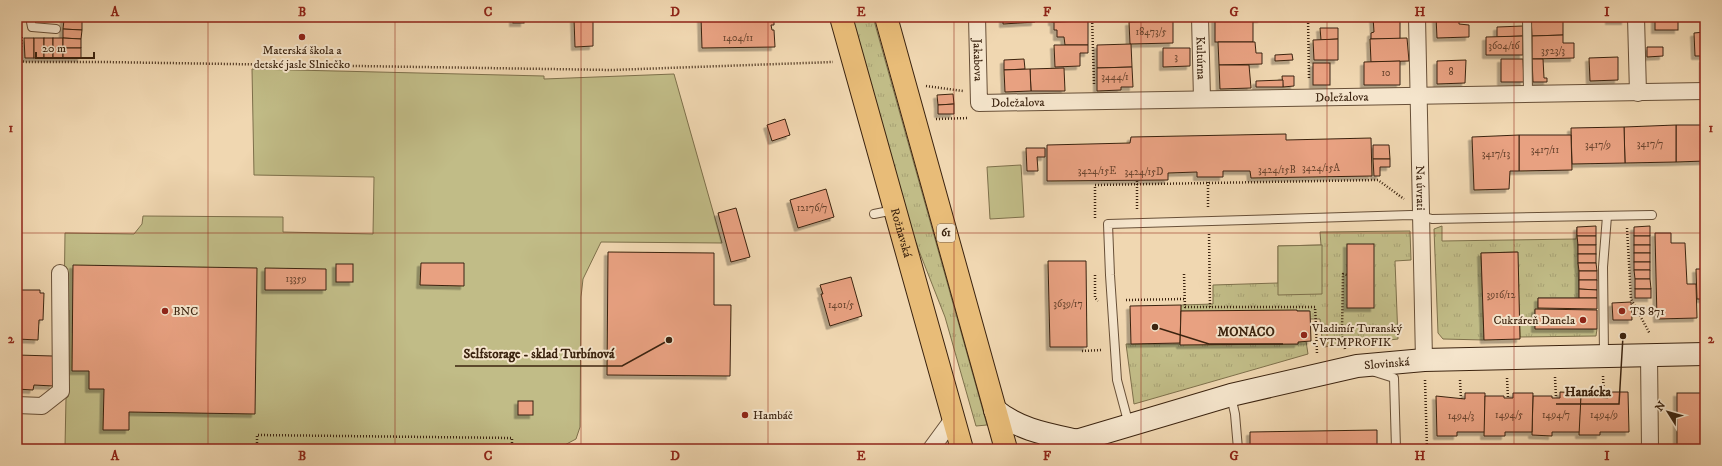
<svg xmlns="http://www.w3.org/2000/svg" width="1722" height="466" viewBox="0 0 1722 466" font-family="'IM FELL DW Pica',serif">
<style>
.grass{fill:url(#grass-tufts);stroke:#7e704b}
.green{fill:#c1bc87;stroke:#7e704b}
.building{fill:#e8a181;stroke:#3b230f;filter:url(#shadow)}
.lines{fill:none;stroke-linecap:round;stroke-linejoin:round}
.lane-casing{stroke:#685038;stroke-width:10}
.street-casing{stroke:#685038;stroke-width:18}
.secondary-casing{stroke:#3b230f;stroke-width:24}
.primary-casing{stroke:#3b230f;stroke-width:24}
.path{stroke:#3b230f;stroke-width:2.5;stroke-dasharray:1 2;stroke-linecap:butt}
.lane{stroke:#f5e5cc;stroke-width:8}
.street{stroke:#f5e5cc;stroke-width:16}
.secondary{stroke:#f5e5cc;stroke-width:22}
.primary{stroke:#e8bc78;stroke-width:22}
.grid{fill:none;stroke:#8f2418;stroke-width:1;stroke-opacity:0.55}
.poi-dot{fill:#8f2418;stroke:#f5e5cc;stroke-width:1.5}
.labels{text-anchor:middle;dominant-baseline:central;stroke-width:4;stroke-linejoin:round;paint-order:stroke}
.number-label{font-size:10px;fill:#66422c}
.shield{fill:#f5e5cc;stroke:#735d48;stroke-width:1}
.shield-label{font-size:11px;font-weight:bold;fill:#3b230f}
.poi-label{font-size:12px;fill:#3b230f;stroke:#f5e5cc;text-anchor:start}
.street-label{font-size:12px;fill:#3b230f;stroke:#f5e5cc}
.leader{fill:none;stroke:#3b230f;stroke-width:1.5}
.callout-dot{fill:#3b230f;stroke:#f5e5cc;stroke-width:1.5}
.callout-label{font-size:13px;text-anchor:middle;font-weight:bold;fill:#3b230f;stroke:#f5e5cc;stroke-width:4;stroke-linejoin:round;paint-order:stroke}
.neatline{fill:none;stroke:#8f2418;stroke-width:1.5}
.grid-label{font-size:13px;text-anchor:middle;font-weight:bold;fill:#8f2418}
</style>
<defs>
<pattern id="grass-tufts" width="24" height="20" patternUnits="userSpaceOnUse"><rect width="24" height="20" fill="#c1bc87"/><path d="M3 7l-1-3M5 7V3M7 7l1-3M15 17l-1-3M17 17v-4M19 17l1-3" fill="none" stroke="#a7a173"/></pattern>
<filter id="shadow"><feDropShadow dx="-3.5" dy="3.5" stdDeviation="0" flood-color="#0004"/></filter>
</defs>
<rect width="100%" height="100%" fill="#f0d7b1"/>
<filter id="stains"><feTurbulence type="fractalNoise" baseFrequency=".005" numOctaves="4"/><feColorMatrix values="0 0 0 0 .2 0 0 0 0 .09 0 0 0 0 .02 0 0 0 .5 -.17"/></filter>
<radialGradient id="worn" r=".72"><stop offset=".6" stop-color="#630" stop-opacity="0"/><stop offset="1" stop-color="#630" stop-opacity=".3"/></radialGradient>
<g class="grass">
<path d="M 852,17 L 873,17 L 987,425 L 976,426 L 945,317 L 912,233 Z"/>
<path d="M 1442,226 L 1442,241 L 1576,239 L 1577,227 L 1579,298 L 1538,298 L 1538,309 L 1535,310 L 1535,328 L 1597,329 L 1596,336 L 1520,337 L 1517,252 L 1481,253 L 1484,340 L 1443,339 L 1438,333 L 1434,229 Z"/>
<path d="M 1410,231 L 1411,260 L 1395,261 L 1398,339 L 1323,347 L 1320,319 L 1310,319 L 1309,311 L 1181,311 L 1181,305 L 1213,304 L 1213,285 L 1278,283 L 1278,246 L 1321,245 L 1320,232 Z"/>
<path d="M 1306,341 L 1308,354 L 1134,404 L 1126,344 L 1298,344 L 1298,342 Z"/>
</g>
<g class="green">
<path d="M 252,69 L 544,76 L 544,79 L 674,74 L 722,243 L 601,242 L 583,279 L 581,297 L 580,427 L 576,439 L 557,449 L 65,447 L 66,398 L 68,397 L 69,310 L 64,310 L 65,233 L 134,234 L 142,224 L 143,216 L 283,217 L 283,232 L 373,234 L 374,177 L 254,175 Z"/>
<path d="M 1021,165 L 1024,217 L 990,219 L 987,167 Z"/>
<path d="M 1322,245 L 1322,294 L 1278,295 L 1278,246 Z"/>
</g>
<g class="building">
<rect x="64" y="17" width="18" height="3"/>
<rect x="513" y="17" width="11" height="6"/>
<path d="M 701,17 L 774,17 L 774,25 L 771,25 L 772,30 L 774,30 L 775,47 L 702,48 Z"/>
<rect x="928" y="17" width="23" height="1"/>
<path d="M 1003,17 L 1035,17 L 1035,22 L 1003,24 Z"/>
<rect x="1052" y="17" width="23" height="5"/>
<path d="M 1075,17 L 1088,17 L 1088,21 L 1075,22 Z"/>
<rect x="1136" y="17" width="37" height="4"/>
<rect x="1230" y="17" width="31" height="2"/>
<path d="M 1373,17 L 1400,17 L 1400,39 L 1371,39 L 1371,33 L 1374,32 Z"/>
<path d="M 1436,17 L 1459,17 L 1459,24 L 1469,25 L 1469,37 L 1437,38 Z"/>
<path d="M 1531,17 L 1563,17 L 1563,35 L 1532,36 Z"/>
<rect x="1609" y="17" width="16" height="4"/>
<rect x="1655" y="17" width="23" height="13"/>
<path d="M 593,18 L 593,46 L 575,47 L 574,19 Z"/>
<rect x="1215" y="19" width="38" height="23"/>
<path d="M 64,20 L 82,20 L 82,30 L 63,29 Z"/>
<path d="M 1088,21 L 1088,45 L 1065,45 L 1064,37 L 1057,37 L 1057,30 L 1054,30 L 1054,22 Z"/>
<path d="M 1173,21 L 1173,43 L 1130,44 L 1129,22 Z"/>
<path d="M 1523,26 L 1523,36 L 1497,37 L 1497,27 Z"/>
<path d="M 1320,28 L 1338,28 L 1338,39 L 1321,40 Z"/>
<path d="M 63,29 L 82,30 L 81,39 L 63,38 Z"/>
<path d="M 1705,32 L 1705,56 L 1695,56 L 1694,33 Z"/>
<path d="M 1563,35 L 1563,43 L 1574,43 L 1574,58 L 1532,59 L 1532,36 Z"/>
<path d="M 1523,36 L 1523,55 L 1486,55 L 1486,37 Z"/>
<path d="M 24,38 L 34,38 L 34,58 L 25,58 Z"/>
<rect x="34" y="38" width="10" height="20"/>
<rect x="44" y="38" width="9" height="20"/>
<rect x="53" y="38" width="10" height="20"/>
<path d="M 63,38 L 81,39 L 81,48 L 63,48 Z"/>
<path d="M 1407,38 L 1409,61 L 1371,62 L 1370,39 Z"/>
<path d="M 1338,39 L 1338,60 L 1314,60 L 1313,40 Z"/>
<path d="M 1218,42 L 1255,42 L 1256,53 L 1262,53 L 1262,64 L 1219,65 Z"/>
<path d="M 1131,44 L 1132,67 L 1097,68 L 1097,45 Z"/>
<path d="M 1054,45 L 1088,45 L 1088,53 L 1080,53 L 1080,66 L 1055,67 Z"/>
<path d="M 1647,47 L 1663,47 L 1663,56 L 1647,57 Z"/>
<rect x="63" y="48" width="18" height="10"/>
<path d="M 1163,48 L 1190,48 L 1190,66 L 1163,67 Z"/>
<path d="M 1292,54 L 1293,60 L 1275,61 L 1275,55 Z"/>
<path d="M 1618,57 L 1618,80 L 1590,81 L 1589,58 Z"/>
<path d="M 1024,59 L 1025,69 L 1004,70 L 1004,60 Z"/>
<path d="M 1501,59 L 1523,59 L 1524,82 L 1501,82 Z"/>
<path d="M 1532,59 L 1543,59 L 1544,78 L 1547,78 L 1547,82 L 1533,82 Z"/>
<rect x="1703" y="59" width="2" height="20"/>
<path d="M 1466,60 L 1465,83 L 1437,84 L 1437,61 Z"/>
<path d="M 1400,61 L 1400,85 L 1364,85 L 1364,62 Z"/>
<rect x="1313" y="63" width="17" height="22"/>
<path d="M 1219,65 L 1249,65 L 1251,88 L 1220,89 Z"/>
<path d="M 1132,67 L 1133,87 L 1121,87 L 1121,90 L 1097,91 L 1097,68 Z"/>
<path d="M 1064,68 L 1065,91 L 1031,91 L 1030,69 Z"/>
<path d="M 1030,69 L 1031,91 L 1005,92 L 1004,70 Z"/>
<path d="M 1282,76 L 1294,76 L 1294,86 L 1283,87 Z"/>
<path d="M 1283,80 L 1283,87 L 1256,87 L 1256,81 Z"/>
<path d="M 953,94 L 954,104 L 938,105 L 937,95 Z"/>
<path d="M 954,104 L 954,114 L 938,114 L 938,105 Z"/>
<path d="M 785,119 L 790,135 L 772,141 L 767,125 Z"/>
<path d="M 1676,125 L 1705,125 L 1705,161 L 1676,162 Z"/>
<path d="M 1676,125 L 1676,162 L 1625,163 L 1624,127 Z"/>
<path d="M 1624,127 L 1625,163 L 1572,164 L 1571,128 Z"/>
<path d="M 1286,134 L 1286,140 L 1371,138 L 1372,176 L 1251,178 L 1250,171 L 1223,171 L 1223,177 L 1197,177 L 1197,172 L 1168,173 L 1168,180 L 1047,181 L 1047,145 L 1130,143 L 1131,137 Z"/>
<path d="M 1519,135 L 1571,135 L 1572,170 L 1519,171 Z"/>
<path d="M 1519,135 L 1519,171 L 1510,171 L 1509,189 L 1474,190 L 1472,137 Z"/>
<path d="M 1373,145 L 1389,145 L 1390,159 L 1373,159 Z"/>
<path d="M 1026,148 L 1045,148 L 1045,157 L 1037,157 L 1038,171 L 1027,171 Z"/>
<path d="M 1373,159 L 1390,159 L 1390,167 L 1380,167 L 1380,176 L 1374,176 Z"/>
<path d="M 826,189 L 834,217 L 798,228 L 790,200 Z"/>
<path d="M 736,208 L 750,257 L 731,262 L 718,213 Z"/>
<path d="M 1596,226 L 1596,236 L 1577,236 L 1577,227 Z"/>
<path d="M 1650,226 L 1650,236 L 1634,236 L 1634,227 Z"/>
<path d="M 1655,233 L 1671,233 L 1671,243 L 1685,243 L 1687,284 L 1696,284 L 1697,318 L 1657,319 Z"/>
<path d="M 1577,236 L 1596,236 L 1596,245 L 1578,245 Z"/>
<rect x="1634" y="236" width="16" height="9"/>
<rect x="1347" y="244" width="27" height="64"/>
<rect x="1578" y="245" width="18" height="9"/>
<rect x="1634" y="245" width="16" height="8"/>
<path d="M 608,252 L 714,253 L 714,305 L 731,305 L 730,376 L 607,375 Z"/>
<path d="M 1518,252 L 1520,339 L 1484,340 L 1481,253 Z"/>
<rect x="1634" y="253" width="16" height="9"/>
<rect x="1578" y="254" width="18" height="9"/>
<path d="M 1048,261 L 1086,261 L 1087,347 L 1050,347 Z"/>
<rect x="1634" y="262" width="16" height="8"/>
<path d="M 421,263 L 464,263 L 464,286 L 420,285 Z"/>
<path d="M 1578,263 L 1596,263 L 1597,271 L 1579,271 Z"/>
<rect x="336" y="264" width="17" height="18"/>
<path d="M 73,265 L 257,268 L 255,414 L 129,412 L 129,430 L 103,430 L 104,389 L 89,389 L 89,371 L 72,371 Z"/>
<path d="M 265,268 L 326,269 L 326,290 L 265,290 Z"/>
<path d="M 1696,269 L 1705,269 L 1705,299 L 1697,299 Z"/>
<path d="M 1634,270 L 1650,270 L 1650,279 L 1635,279 Z"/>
<rect x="1579" y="271" width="18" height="9"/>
<path d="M 851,277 L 862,316 L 830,326 L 821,294 L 823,294 L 820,285 Z"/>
<path d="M 1635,279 L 1650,279 L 1651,289 L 1635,289 Z"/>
<path d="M 1579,280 L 1597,280 L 1597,290 L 1579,289 Z"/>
<path d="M 1579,289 L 1597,290 L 1597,298 L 1579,298 Z"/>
<rect x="1635" y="289" width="16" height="9"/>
<path d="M 17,290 L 40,290 L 40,293 L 44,293 L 43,320 L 39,320 L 38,340 L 17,339 Z"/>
<path d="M 1538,298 L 1597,298 L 1597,309 L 1538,308 Z"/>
<path d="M 1631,302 L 1632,320 L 1613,320 L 1612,303 Z"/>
<path d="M 1181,305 L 1180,343 L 1131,344 L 1130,306 Z"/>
<path d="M 1535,309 L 1597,310 L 1597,329 L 1535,329 Z"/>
<path d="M 1297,310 L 1297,311 L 1310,311 L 1311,341 L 1298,342 L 1298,344 L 1180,345 L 1181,311 Z"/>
<path d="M 17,355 L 53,356 L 53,386 L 34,385 L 33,390 L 17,389 Z"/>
<path d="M 1560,392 L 1581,393 L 1580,432 L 1552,432 L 1552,436 L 1532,435 L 1533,396 L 1552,396 L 1552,398 L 1560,398 Z"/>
<path d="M 1608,392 L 1628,392 L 1629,432 L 1600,432 L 1600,435 L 1579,435 L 1581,396 L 1608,398 Z"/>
<path d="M 1465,393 L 1485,393 L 1485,432 L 1457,432 L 1457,436 L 1437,436 L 1436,396 L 1465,399 Z"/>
<path d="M 1513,393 L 1533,393 L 1532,432 L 1505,432 L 1505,436 L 1484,436 L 1485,396 L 1504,396 L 1504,398 L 1513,398 Z"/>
<rect x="1677" y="393" width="28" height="52"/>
<rect x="518" y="401" width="15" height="14"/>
<path d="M 1377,430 L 1377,449 L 1250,449 L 1250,432 Z"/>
</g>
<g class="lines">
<g class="lane-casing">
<g id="lane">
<path d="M 30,17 L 32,27 L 56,29"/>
<path d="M 1527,17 L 1528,94"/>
<path d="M 874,214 L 894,210"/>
<path d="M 1604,355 L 1603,267 L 1607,216"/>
<path d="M 1375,372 L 1394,378 L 1396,449"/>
<path d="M 1231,396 L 1235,414 L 1238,449"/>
<path d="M 1129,425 L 1117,380 L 1110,275 L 1108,224 L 1411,215 L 1421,216 L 1432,219 L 1652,215"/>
</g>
</g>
<g class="street-casing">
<g id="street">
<path id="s1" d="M 977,17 L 979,103 L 1705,91"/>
<path id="s2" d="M 1200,17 L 1202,99"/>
<path id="s3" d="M 1417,17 L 1424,360"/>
<path d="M 1636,17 L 1638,93"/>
<path d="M 1649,355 L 1650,449"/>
<path d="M 17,405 L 42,406 L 61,391 L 60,273"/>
<path d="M 931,449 L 953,419"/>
</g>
</g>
<g class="secondary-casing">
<g id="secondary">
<path d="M 995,410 C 1018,429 1046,434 1074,440"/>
<path id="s4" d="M 1049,449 L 1231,395 L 1357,366 L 1424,360 L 1705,354"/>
</g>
</g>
<g class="primary-casing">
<g id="primary">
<path id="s5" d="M 841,17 L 962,449"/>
<path d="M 886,17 L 1006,449"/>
</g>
</g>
<g class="path">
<path d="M 1092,17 L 1094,84"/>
<path d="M 1308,17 L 1309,80"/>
<path d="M 22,37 L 20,61 L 25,62 L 103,62 L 612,70 L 833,62"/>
<path d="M 926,86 L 963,91"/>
<path d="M 936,119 L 969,118"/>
<path d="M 1208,182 L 1208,207"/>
<path d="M 1137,209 L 1137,180"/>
<path d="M 1095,218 L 1095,185 L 1378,180 L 1404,199"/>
<path d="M 1627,228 L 1631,299 L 1650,334"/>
<path d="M 1209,234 L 1210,307"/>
<path d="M 1184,274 L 1185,307 L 1315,307 L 1316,325"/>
<path d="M 1095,275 L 1095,298 L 1098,301"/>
<path d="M 1126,300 L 1184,299"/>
<path d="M 1310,325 L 1316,325 L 1317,354"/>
<path d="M 1345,349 L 1342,331 L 1343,274 L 1347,275"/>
<path d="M 1082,351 L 1102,350"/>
<path d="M 1603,376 L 1604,398"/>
<path d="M 1555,377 L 1556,398"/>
<path d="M 1507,378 L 1508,398"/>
<path d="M 1425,380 L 1427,449"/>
<path d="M 1460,380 L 1461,399"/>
<path d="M 257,449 L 257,435 L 512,438 L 512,449"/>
</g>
<use href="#lane" class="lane"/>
<use href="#street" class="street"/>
<use href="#secondary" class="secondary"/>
<use href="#primary" class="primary"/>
</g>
<path class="grid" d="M 208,17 L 208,449M 395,17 L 395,449M 581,17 L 581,449M 768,17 L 768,449M 954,17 L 954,449M 1141,17 L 1141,449M 1327,17 L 1327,449M 1514,17 L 1514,449M 17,233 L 1705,233"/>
<g class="poi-dot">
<circle cx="302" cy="37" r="4"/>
<circle cx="165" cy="311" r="4"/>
<circle cx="1622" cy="311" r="4"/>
<circle cx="1583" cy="320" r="4"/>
<circle cx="1304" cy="335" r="4"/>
<circle cx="745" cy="415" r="4"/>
</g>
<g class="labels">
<g class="number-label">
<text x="1151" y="32">18473/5</text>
<text x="738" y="38">1404/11</text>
<text x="1504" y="46">3604/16</text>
<text x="1553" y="51">3523/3</text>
<text x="1176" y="57">3</text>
<text x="1451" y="72">8</text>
<text x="1386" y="73">10</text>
<text x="1115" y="77">3444/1</text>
<text x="1650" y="144">3417/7</text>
<text x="1598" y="145">3417/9</text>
<text x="1545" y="150">3417/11</text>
<text x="1496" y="154">3417/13</text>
<text x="1321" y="168">3424/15A</text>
<text x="1277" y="170">3424/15B</text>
<text x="1097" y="171">3424/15E</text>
<text x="1144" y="172">3424/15D</text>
<text x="812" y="208">12176/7</text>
<text x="296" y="279">13359</text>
<text x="1501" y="295">3916/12</text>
<text x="1068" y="304">3639/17</text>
<text x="841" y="305">1401/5</text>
<text x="1509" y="415">1494/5</text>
<text x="1556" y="415">1494/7</text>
<text x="1604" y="415">1494/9</text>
<text x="1461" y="416">1494/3</text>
</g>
<rect class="shield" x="937" y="224" width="18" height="18" rx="3"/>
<g class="shield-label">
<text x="946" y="233">61</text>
</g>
<g class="poi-label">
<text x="302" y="50" text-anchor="middle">Materská škola a<tspan x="302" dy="14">detské jasle Slniečko</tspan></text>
<text x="173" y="311">BNC</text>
<text x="1630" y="311">TS 871</text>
<text x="1575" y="320" text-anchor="end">Cukráreň Danela</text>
<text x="1312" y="328">Vladimír Turanský<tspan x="1312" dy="14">- VTMPROFIK</tspan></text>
<text x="753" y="415">Hambáč</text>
</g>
<g class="street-label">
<text stroke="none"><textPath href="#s2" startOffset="41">Kultúrna</textPath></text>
<text stroke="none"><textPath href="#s1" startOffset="43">Jakabova</textPath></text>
<text stroke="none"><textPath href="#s1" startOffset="449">Doležalova</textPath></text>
<text stroke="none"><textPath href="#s1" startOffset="125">Doležalova</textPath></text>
<text stroke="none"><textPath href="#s3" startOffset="171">Na úvrati</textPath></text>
<text stroke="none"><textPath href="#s5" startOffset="224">Rožňavská</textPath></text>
<text stroke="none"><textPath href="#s4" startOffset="349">Slovinská</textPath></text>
</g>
</g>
<path class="leader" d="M1155 327L1209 344H1283M669 340L622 366H455M1623 336L1619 404H1556"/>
<g class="callout-dot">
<circle cx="1155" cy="327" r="4"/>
<circle cx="669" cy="340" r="4"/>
<circle cx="1623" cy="336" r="4"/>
</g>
<g class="callout-label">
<text x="1246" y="336">MONACO</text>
<text x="539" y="358">Selfstorage - sklad Turbínová</text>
<text x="1588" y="396">Hanácka</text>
</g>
<rect width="1722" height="466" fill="none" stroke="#f0d7b1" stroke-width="44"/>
<g transform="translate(1668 412) rotate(307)" stroke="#f5e5cc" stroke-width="3" paint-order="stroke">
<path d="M0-3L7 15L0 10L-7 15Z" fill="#3b230f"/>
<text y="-6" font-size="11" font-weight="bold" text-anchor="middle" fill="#3b230f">N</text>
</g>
<path d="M36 52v6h58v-6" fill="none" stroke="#3b230f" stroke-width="2"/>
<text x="42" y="52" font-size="12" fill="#3b230f" stroke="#f5e5cc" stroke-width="3" paint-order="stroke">20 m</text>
<rect x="22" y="22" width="1678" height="422" class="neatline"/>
<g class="grid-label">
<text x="115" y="16">A</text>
<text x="302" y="16">B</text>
<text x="488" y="16">C</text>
<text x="675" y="16">D</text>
<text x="861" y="16">E</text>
<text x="1047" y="16">F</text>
<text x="1234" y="16">G</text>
<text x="1420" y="16">H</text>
<text x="1607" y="16">I</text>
<text x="11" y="132">1</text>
<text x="1711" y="132">1</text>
<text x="11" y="343">2</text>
<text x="1711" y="343">2</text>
<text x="115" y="460">A</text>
<text x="302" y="460">B</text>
<text x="488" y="460">C</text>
<text x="675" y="460">D</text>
<text x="861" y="460">E</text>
<text x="1047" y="460">F</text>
<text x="1234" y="460">G</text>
<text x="1420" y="460">H</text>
<text x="1607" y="460">I</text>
</g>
<rect width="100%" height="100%" filter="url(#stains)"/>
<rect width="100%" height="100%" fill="url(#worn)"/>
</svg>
